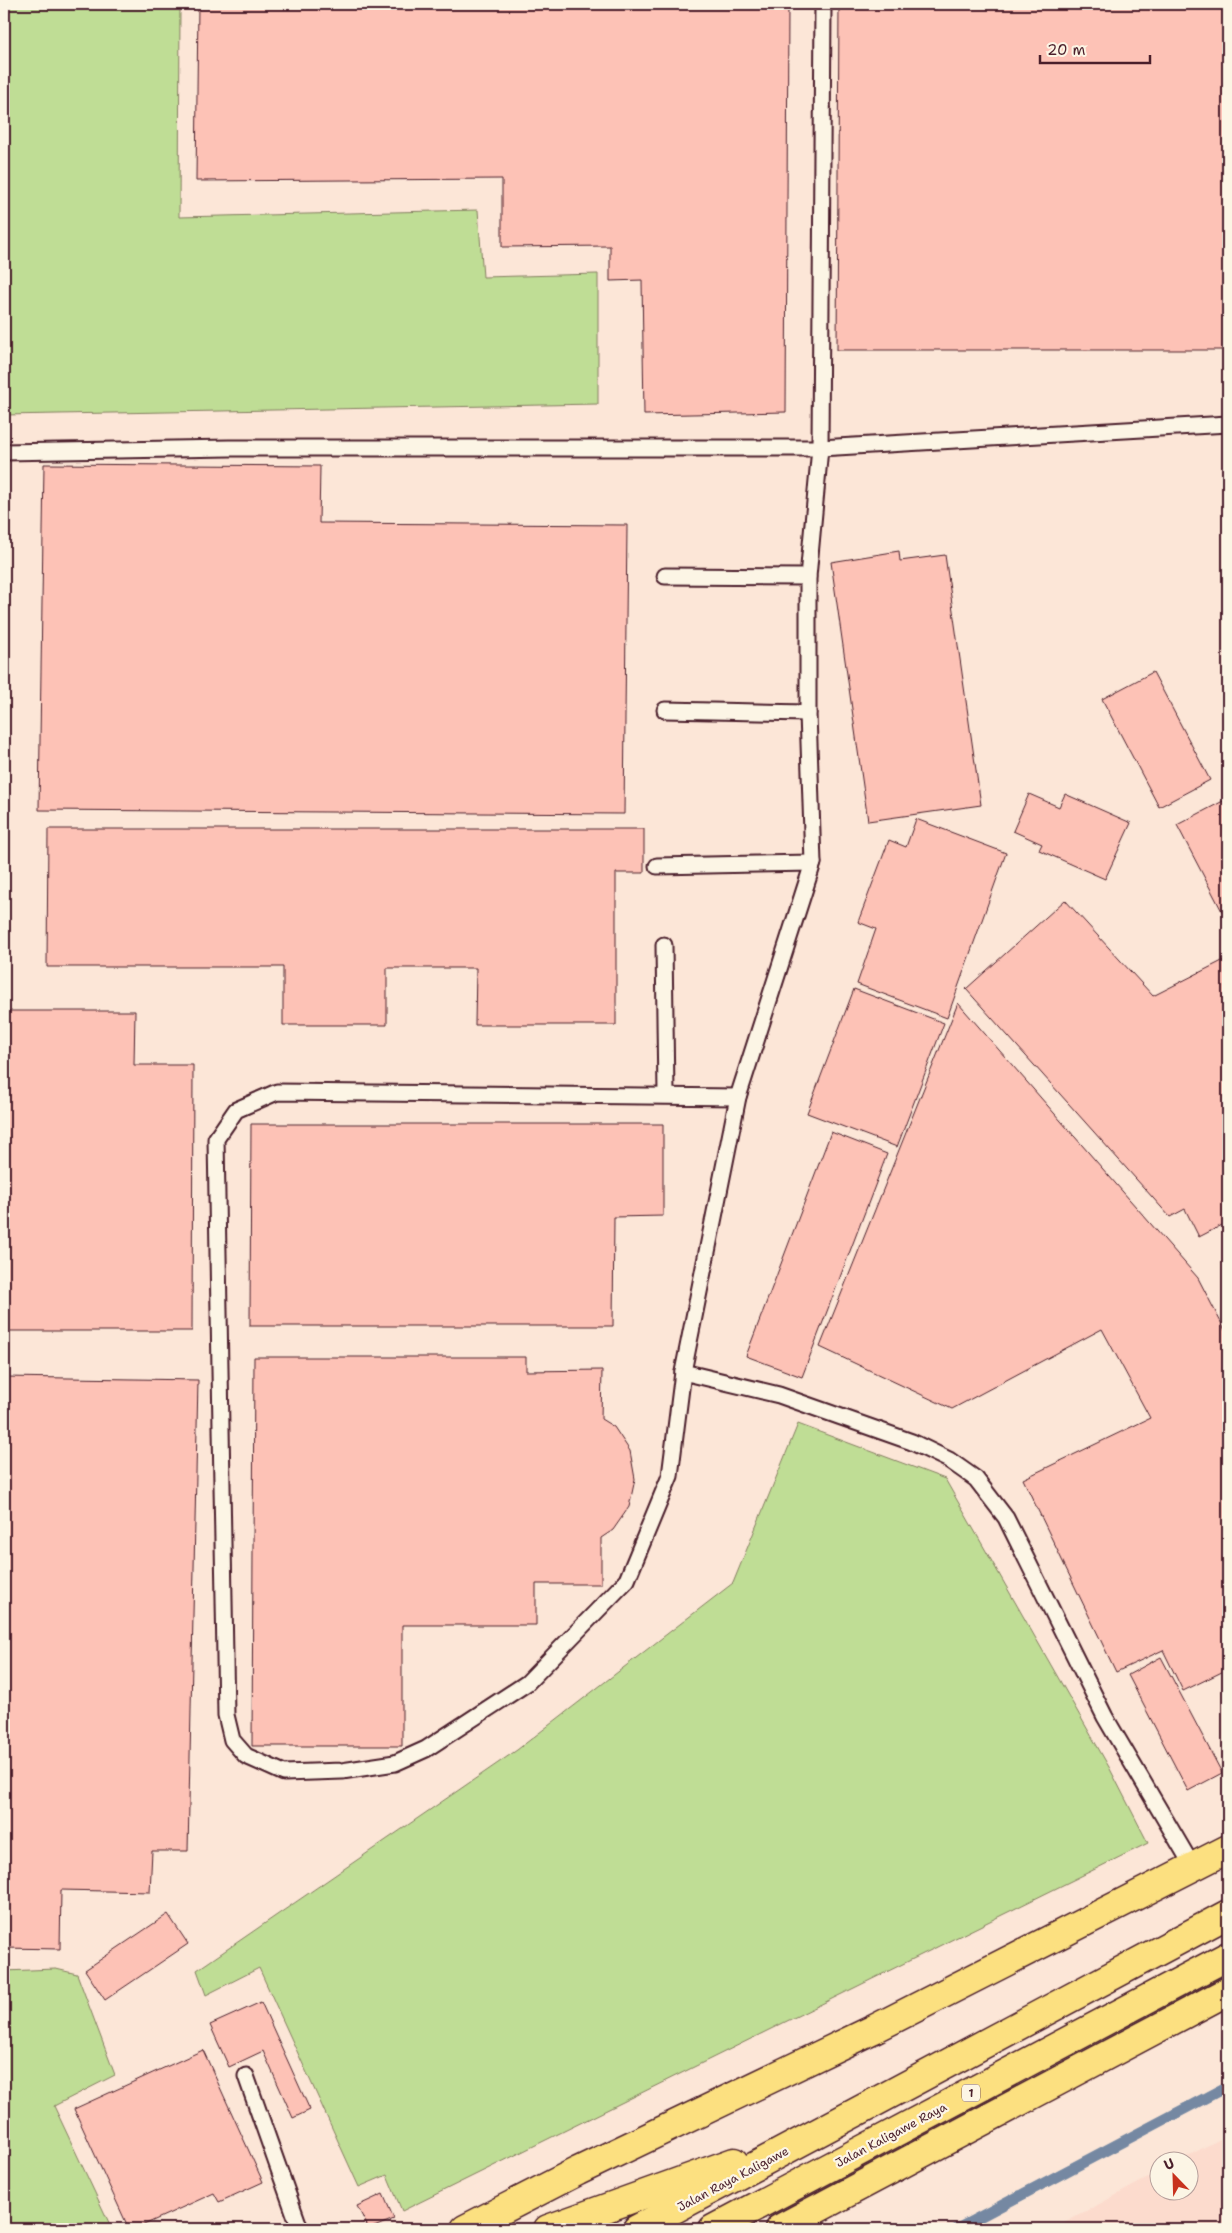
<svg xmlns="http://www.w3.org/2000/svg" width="1232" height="2233" viewBox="0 0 1232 2233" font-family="'Shantell Sans',sans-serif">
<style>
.built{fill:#fcdbcd}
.green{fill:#bfdd95;stroke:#847e60}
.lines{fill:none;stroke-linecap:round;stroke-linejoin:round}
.stream{stroke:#7488a2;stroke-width:11}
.building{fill:#fdc2b6;stroke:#4a1f2b}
.service-casing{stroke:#4a1f2b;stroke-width:19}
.trunk-casing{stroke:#4a1f2b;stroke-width:31}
.service{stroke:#fcf5e5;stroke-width:15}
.trunk{stroke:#fce080;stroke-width:28}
.labels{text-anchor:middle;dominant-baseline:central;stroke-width:4.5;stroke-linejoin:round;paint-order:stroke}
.shield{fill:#fcf5e5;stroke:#7f5f63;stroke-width:1}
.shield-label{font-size:11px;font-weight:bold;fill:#4a1f2b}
.street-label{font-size:12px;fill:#4a1f2b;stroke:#fcf5e5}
</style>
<rect width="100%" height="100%" fill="#fce6d7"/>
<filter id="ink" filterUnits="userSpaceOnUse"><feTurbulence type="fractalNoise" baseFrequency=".02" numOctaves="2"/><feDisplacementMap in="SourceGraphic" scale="10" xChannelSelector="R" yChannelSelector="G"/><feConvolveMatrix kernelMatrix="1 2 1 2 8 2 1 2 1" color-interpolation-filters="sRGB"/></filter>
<g filter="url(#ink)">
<path class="built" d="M 1228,2135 L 1228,2229 L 1053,2229 L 1159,2172 L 1160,2190 L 1190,2190 L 1190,2160 L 1180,2160 Z"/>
<g class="green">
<path d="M 4,4 L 180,4 L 179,217 L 478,210 L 483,277 L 598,274 L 598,404 L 4,415 Z"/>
<path d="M 798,1424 L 945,1479 L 1109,1767 L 1148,1843 L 402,2211 L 387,2175 L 359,2187 L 259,1968 L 206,1995 L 197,1970 L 517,1750 L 733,1583 Z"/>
<path d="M 56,1969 L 77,1974 L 115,2075 L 54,2106 L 112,2229 L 4,2229 L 4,1971 Z"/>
</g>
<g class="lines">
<path class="stream" d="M 957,2229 L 1228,2086"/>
</g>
<g class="building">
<path d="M 198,4 L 788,4 L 786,412 L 644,415 L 642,280 L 610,281 L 610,246 L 502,247 L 502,179 L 196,181 Z"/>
<path d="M 839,4 L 1228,4 L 1228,350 L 837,350 Z"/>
<path d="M 44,464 L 320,466 L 319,523 L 627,525 L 624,814 L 39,810 Z"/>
<path d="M 899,551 L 900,561 L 945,555 L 981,805 L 868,821 L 831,562 Z"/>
<path d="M 1153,672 L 1210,780 L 1159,807 L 1102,699 Z"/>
<path d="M 1029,794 L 1059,807 L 1065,794 L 1131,823 L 1105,879 L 1039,850 L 1042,844 L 1013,831 Z"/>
<path d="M 1225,800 L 1228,807 L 1228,913 L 1224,915 L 1177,825 Z"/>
<path d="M 916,819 L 1006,853 L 947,1018 L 857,984 L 876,929 L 858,922 L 889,840 L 906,847 Z"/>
<path d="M 48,829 L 644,829 L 644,873 L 616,873 L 616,1025 L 475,1025 L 476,968 L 387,968 L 387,1025 L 283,1025 L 283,967 L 47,967 Z"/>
<path d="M 1065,900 L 1153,996 L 1228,958 L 1228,1222 L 1199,1237 L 1185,1209 L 1170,1217 L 966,989 Z"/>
<path d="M 854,989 L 944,1023 L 897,1147 L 807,1113 Z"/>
<path d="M 958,1003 L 1198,1278 L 1228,1336 L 1228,1669 L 1183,1691 L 1163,1650 L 1116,1672 L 1023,1479 L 1150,1418 L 1102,1329 L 952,1409 L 820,1347 Z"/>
<path d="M 4,1011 L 135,1011 L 134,1065 L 193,1065 L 192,1331 L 4,1331 Z"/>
<path d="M 251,1124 L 663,1124 L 663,1216 L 614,1217 L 613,1326 L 250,1326 Z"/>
<path d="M 831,1132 L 887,1154 L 802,1377 L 746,1356 Z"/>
<path d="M 254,1357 L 526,1357 L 526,1371 L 602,1370 L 601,1419 L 614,1427 L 630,1451 L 635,1479 L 629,1507 L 613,1530 L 601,1538 L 601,1584 L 536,1584 L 536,1625 L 402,1625 L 402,1746 L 252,1746 Z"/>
<path d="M 4,1377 L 198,1380 L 188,1851 L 152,1851 L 150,1892 L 61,1890 L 60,1949 L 4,1948 Z"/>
<path d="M 1161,1657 L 1222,1773 L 1188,1791 L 1128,1675 Z"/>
<path d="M 168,1914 L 188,1944 L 105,2000 L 85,1970 Z"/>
<path d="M 261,2002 L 310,2110 L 293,2118 L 263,2051 L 229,2067 L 210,2025 Z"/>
<path d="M 203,2050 L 263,2182 L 219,2202 L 214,2193 L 135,2229 L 129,2229 L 74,2109 Z"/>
<path d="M 383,2194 L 394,2219 L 369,2229 L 357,2206 Z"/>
</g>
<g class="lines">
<g class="service-casing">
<g id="service">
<path d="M 823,4 L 820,448 L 808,577 L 808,713 L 813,863 L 738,1097 L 683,1372 L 779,1395 L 912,1442 L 949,1460 L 976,1479 L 1006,1518 L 1105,1717 L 1193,1867"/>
<path d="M 4,452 L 229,448 L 820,448 L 1228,424"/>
<path d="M 665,576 L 808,577"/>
<path d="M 665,710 L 808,713"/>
<path d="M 657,866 L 813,863"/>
<path d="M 664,945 L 666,1094"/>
<path d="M 683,1372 L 670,1476 L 627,1580 L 527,1683 L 426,1749 L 395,1763 L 342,1771 L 284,1773 L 246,1756 L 232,1740 L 226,1715 L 216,1139 L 236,1110 L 277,1092 L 738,1097"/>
<path d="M 246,2076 L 300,2229"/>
</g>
</g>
<g class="trunk-casing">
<g id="trunk">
<path d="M 465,2229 L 578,2171 L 872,2030 L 1228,1849"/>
<path d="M 548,2229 L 734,2162"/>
<path d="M 637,2229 L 1228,1914"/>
<path d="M 713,2229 L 1228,1956"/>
<path d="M 779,2229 L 1228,1991"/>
</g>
</g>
<use href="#service" class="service"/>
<use href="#trunk" class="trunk"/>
</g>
</g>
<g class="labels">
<rect class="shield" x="962" y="2084.5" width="18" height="17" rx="4"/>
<g class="shield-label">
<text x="971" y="2093">1</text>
</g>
<g class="street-label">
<text transform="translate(891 2135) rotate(-28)">Jalan Kaligawe Raya</text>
<text transform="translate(733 2179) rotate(-28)">Jalan Raya Kaligawe</text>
</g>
</g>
<rect width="1232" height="2233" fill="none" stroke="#fcf5e5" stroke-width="20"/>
<rect x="10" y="10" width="1212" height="2213" fill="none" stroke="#4a1f2b" stroke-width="2" filter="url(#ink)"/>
<g transform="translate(1174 2176) rotate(337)"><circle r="24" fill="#fcf5e5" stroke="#b59f9b"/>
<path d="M0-4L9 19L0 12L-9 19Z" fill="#c8321e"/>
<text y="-8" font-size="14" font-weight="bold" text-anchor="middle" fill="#4a1f2b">U</text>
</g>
<path d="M1040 55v8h110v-8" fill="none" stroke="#4a1f2b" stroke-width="2.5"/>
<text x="1047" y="55" font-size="15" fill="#4a1f2b" stroke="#fcf5e5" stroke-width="4" paint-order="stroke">20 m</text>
</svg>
